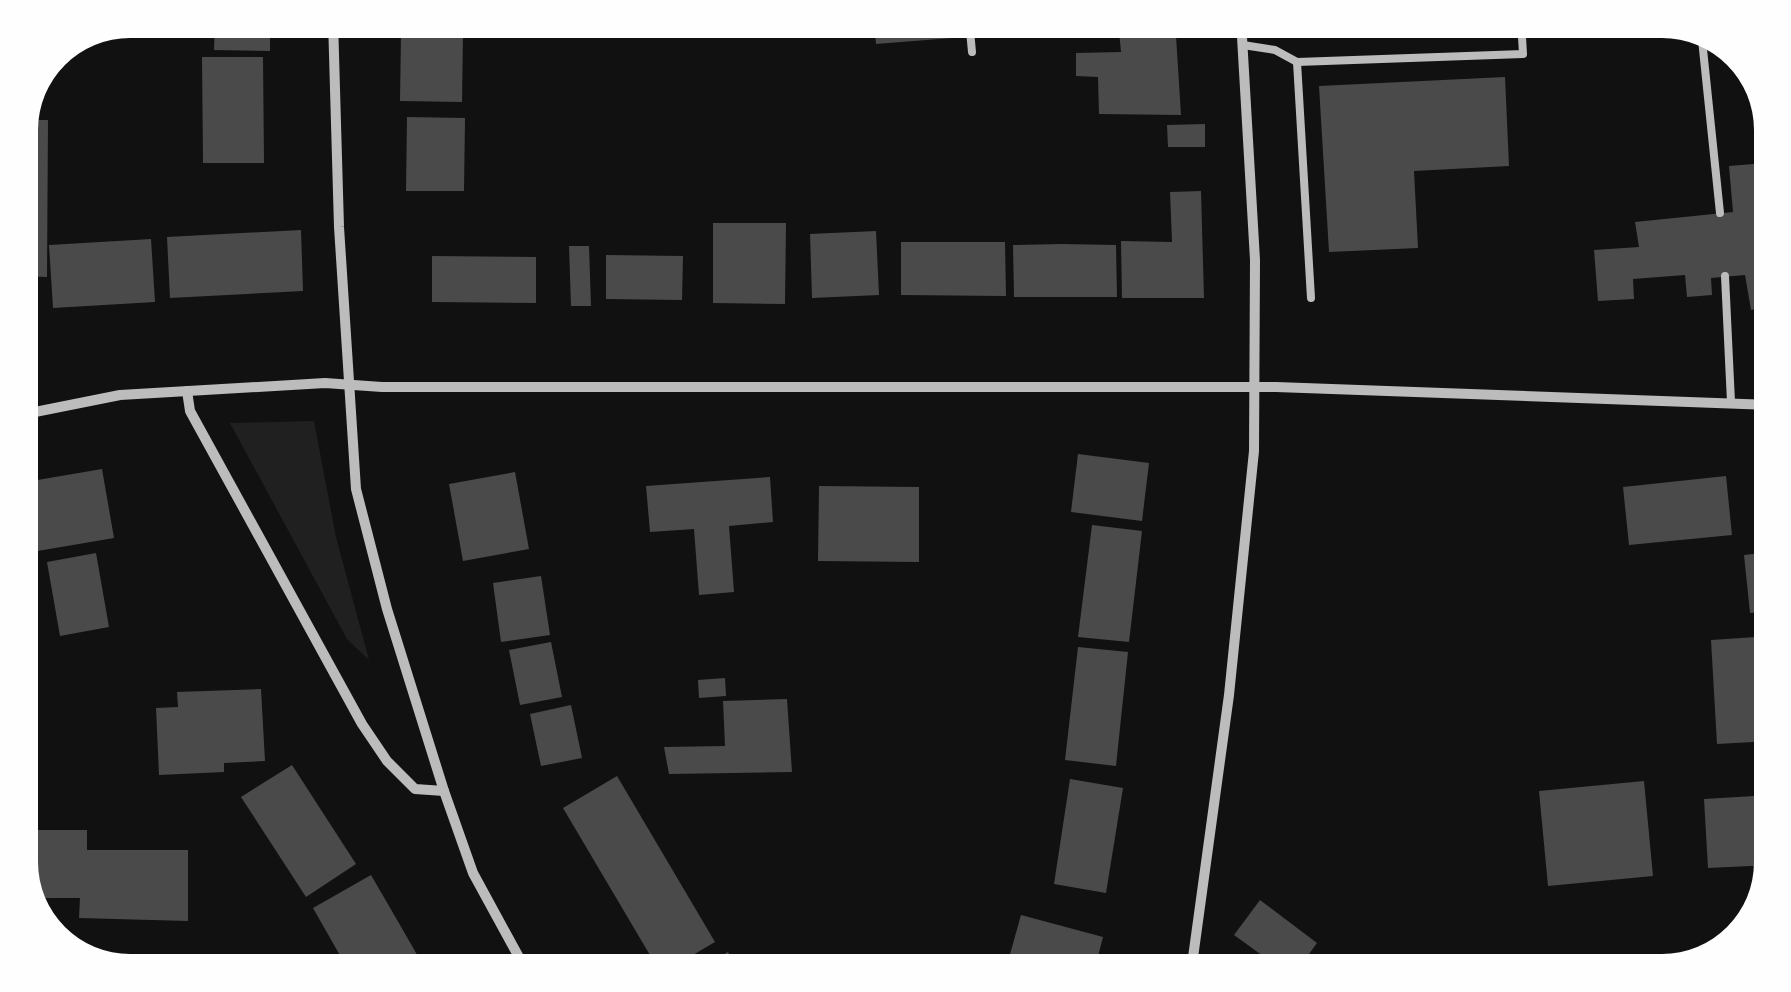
<svg xmlns="http://www.w3.org/2000/svg" width="1791" height="992" viewBox="0 0 1791 992" font-family="Barlow,sans-serif">
<style>
.green{fill:#202020}
.building{fill:#4a4a4a}
.lines{fill:none;stroke-linecap:round;stroke-linejoin:round}
.service{stroke:#bcbcbc;stroke-width:8}
.minor{stroke:#bcbcbc;stroke-width:10}
</style>
<rect width="100%" height="100%" fill="#111"/>
<path class="green" d="M 314,421 L 336,537 L 369,660 L 347,639 L 230,423 Z"/>
<g class="building">
<path d="M 215,20 L 270,20 L 270,51 L 214,50 Z"/>
<path d="M 874,20 L 951,20 L 952,38 L 876,44 Z"/>
<path d="M 1118,20 L 1175,20 L 1181,115 L 1099,114 L 1098,77 L 1076,76 L 1076,53 L 1121,52 Z"/>
<path d="M 401,33 L 463,34 L 462,102 L 400,101 Z"/>
<path d="M 202,57 L 263,57 L 264,163 L 203,163 Z"/>
<path d="M 1505,77 L 1509,166 L 1414,171 L 1418,248 L 1329,252 L 1319,86 Z"/>
<path d="M 407,117 L 465,118 L 464,191 L 406,191 Z"/>
<path d="M 29,120 L 48,120 L 47,277 L 23,276 Z"/>
<path d="M 1205,124 L 1205,147 L 1168,147 L 1167,125 Z"/>
<path d="M 1766,163 L 1771,307 L 1751,310 L 1745,275 L 1711,278 L 1712,295 L 1687,297 L 1685,275 L 1633,279 L 1634,299 L 1598,301 L 1594,250 L 1639,247 L 1635,222 L 1733,212 L 1729,166 Z"/>
<path d="M 1201,191 L 1204,298 L 1122,298 L 1121,241 L 1172,242 L 1170,192 Z"/>
<path d="M 713,223 L 786,223 L 785,304 L 713,303 Z"/>
<path d="M 301,230 L 303,291 L 170,298 L 167,237 Z"/>
<path d="M 876,231 L 879,295 L 812,298 L 810,234 Z"/>
<path d="M 151,239 L 155,302 L 53,308 L 49,245 Z"/>
<path d="M 901,242 L 1005,242 L 1006,296 L 901,295 Z"/>
<path d="M 1061,244 L 1116,245 L 1117,297 L 1014,297 L 1013,245 Z"/>
<path d="M 569,246 L 589,246 L 591,306 L 571,306 Z"/>
<path d="M 606,255 L 683,256 L 682,300 L 606,299 Z"/>
<path d="M 432,256 L 536,257 L 536,303 L 432,302 Z"/>
<path d="M 1078,454 L 1149,463 L 1142,521 L 1071,512 Z"/>
<path d="M 102,469 L 114,538 L 20,554 L 20,483 Z"/>
<path d="M 515,472 L 529,549 L 463,561 L 449,484 Z"/>
<path d="M 1726,476 L 1732,535 L 1629,545 L 1623,487 Z"/>
<path d="M 770,477 L 773,522 L 729,526 L 734,592 L 699,595 L 694,529 L 650,532 L 646,486 Z"/>
<path d="M 819,486 L 919,487 L 919,562 L 818,561 Z"/>
<path d="M 1092,525 L 1142,531 L 1129,642 L 1078,637 Z"/>
<path d="M 1771,552 L 1771,611 L 1750,613 L 1744,555 Z"/>
<path d="M 96,553 L 109,627 L 60,636 L 47,562 Z"/>
<path d="M 541,576 L 550,635 L 501,642 L 493,583 Z"/>
<path d="M 1771,636 L 1771,741 L 1717,744 L 1711,640 Z"/>
<path d="M 551,642 L 562,697 L 520,705 L 509,650 Z"/>
<path d="M 1078,647 L 1128,652 L 1116,766 L 1065,760 Z"/>
<path d="M 725,678 L 726,696 L 699,698 L 698,680 Z"/>
<path d="M 261,689 L 265,761 L 224,763 L 224,772 L 159,775 L 156,708 L 178,707 L 177,692 Z"/>
<path d="M 787,699 L 792,772 L 669,774 L 664,747 L 725,746 L 723,701 Z"/>
<path d="M 571,705 L 582,758 L 541,766 L 530,714 Z"/>
<path d="M 292,765 L 356,864 L 306,897 L 241,797 Z"/>
<path d="M 617,776 L 715,942 L 664,972 L 660,972 L 563,808 Z"/>
<path d="M 1070,779 L 1123,788 L 1106,893 L 1054,884 Z"/>
<path d="M 1644,781 L 1653,876 L 1548,886 L 1539,791 Z"/>
<path d="M 1771,795 L 1771,865 L 1708,868 L 1704,799 Z"/>
<path d="M 36,830 L 87,830 L 87,850 L 188,850 L 188,921 L 79,918 L 80,898 L 36,898 Z"/>
<path d="M 371,875 L 400,925 L 427,972 L 350,972 L 342,959 L 313,908 Z"/>
<path d="M 1260,900 L 1317,943 L 1296,972 L 1285,972 L 1234,935 Z"/>
<path d="M 1021,915 L 1103,937 L 1094,972 L 1005,972 Z"/>
<path d="M 728,952 L 740,972 L 693,972 Z"/>
<path d="M 1332,955 L 1337,971 L 1309,972 L 1307,962 Z"/>
</g>
<g class="lines">
<g class="service">
<path d="M 838,20 L 838,25"/>
<path d="M 969,20 L 972,52"/>
<path d="M 1605,25 L 1660,20"/>
<path d="M 1701,30 L 1720,213"/>
<path d="M 1243,45 L 1275,50 L 1297,62 L 1523,54 L 1521,20"/>
<path d="M 1297,62 L 1311,298"/>
<path d="M 1725,276 L 1731,402"/>
</g>
<g class="minor">
<path d="M 333,20 L 339,227 L 356,489 L 387,609 L 444,791 L 473,873 L 527,972"/>
<path d="M 187,391 L 190,411 L 362,724 L 387,761 L 415,789 L 444,791"/>
<path d="M 20,415 L 120,395 L 325,383 L 382,387 L 1276,387 L 1771,405"/>
<path d="M 1191,972 L 1229,695 L 1254,451 L 1255,260 L 1241,20"/>
<path d="M 1578,972 L 1703,961"/>
</g>
</g>
<path d="M0 0H1791V992H0ZM130 38H1662A92 92 0 0 1 1754 130V862A92 92 0 0 1 1662 954H130A92 92 0 0 1 38 862V130A92 92 0 0 1 130 38Z" fill="#fefefe" fill-rule="evenodd"/>
</svg>
